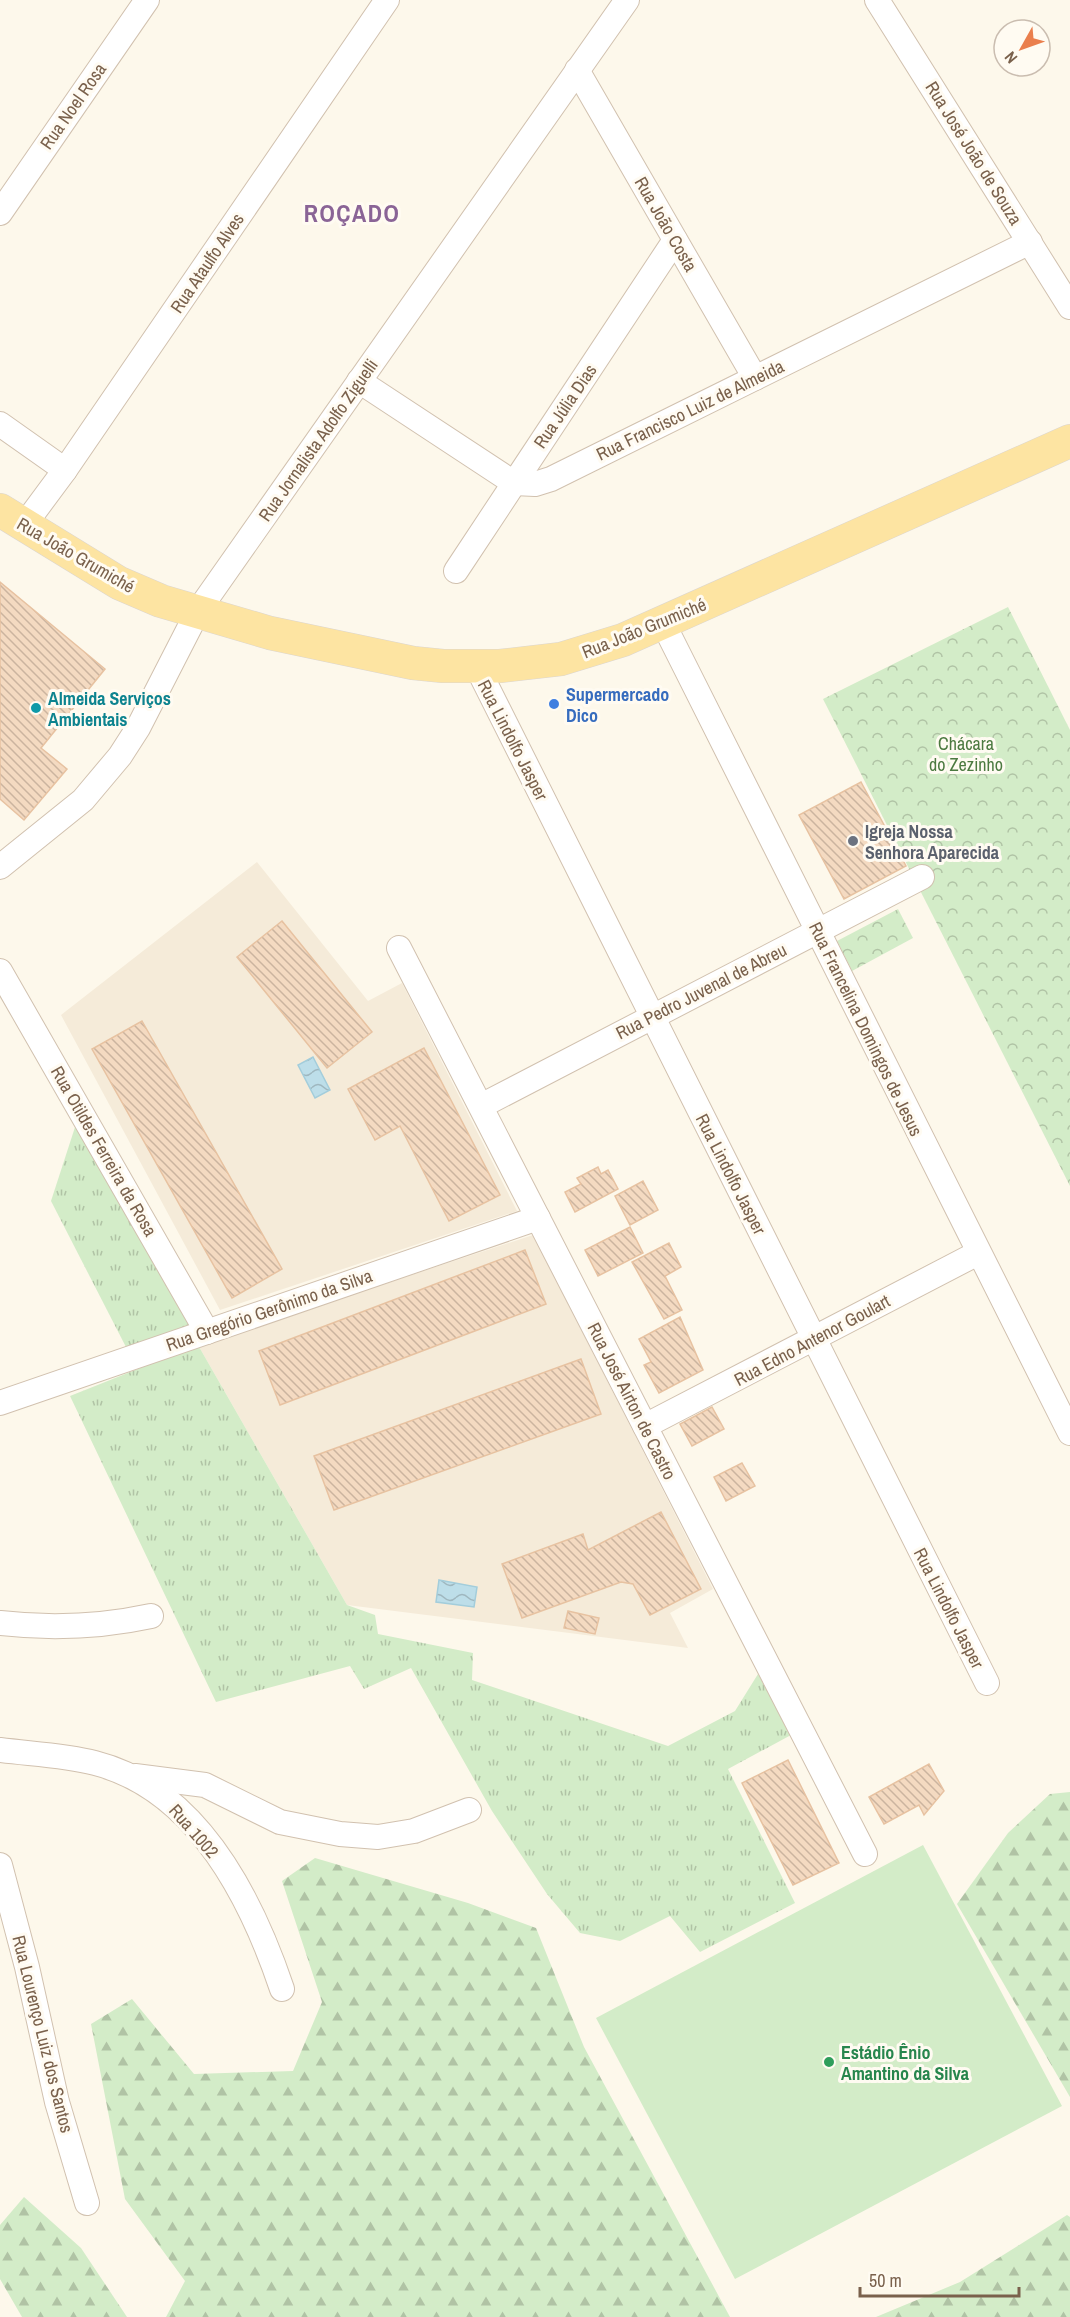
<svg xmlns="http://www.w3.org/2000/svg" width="1070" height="2317" viewBox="0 0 1070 2317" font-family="'Archivo Narrow',sans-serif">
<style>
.residential{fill:#f5ebd9}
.grass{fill:url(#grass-tufts)}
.forest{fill:url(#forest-firs)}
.park{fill:url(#park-crowns)}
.pitch{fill:#d3ecc8}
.water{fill:url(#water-waves);stroke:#a3cddb;stroke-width:1.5}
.building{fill:url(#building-back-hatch);stroke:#e7c2a1;stroke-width:1.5}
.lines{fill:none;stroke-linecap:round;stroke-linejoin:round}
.minor-casing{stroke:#d1c1af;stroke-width:26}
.primary-casing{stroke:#dcd6d0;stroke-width:34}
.minor{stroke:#fff;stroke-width:24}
.primary{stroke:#fde4a2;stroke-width:33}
.shop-dot{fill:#3f7fe0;stroke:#fffbf2;stroke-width:2}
.culture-dot{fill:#0f9aa8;stroke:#fffbf2;stroke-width:2}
.worship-dot{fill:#6b7280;stroke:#fffbf2;stroke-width:2}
.leisure-dot{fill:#2e9e5b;stroke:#fffbf2;stroke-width:2}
.labels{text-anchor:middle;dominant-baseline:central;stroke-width:6;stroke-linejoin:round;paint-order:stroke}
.street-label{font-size:18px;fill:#7a614c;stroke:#fffbf2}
.shop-label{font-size:18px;font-weight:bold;fill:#366cbe;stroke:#fffbf2;text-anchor:start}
.culture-label{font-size:18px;font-weight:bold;fill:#0d838f;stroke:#fffbf2;text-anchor:start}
.park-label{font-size:18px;fill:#4c7a40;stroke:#fffbf2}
.worship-label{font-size:18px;font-weight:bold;fill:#5b616d;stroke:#fffbf2;text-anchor:start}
.leisure-label{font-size:18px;font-weight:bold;fill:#27864d;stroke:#fffbf2;text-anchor:start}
.district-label{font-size:24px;font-weight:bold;letter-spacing:1.5px;fill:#8a6496;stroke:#fffbf2}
</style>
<defs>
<pattern id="grass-tufts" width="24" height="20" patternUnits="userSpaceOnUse" patternTransform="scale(1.5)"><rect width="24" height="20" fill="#d3ecc8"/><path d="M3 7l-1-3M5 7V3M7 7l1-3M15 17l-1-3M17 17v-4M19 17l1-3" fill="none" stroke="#b0c3a5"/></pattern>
<pattern id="forest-firs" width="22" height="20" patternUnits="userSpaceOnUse" patternTransform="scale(1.5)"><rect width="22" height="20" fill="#d3ecc8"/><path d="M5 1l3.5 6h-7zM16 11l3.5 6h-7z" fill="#b0c3a5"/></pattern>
<pattern id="park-crowns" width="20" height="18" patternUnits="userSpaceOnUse" patternTransform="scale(1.5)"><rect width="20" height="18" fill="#d3ecc8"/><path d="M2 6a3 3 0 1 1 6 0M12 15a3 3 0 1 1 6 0" fill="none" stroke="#b0c3a5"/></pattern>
<pattern id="water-waves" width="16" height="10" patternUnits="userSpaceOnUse" patternTransform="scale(1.5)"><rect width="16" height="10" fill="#bddee9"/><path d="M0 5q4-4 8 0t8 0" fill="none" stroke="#9fb7bf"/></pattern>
<pattern id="building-back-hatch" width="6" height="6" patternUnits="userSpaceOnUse" patternTransform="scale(1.5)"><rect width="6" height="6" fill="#f4dac1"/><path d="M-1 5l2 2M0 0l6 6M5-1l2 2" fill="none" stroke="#cbb49f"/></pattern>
</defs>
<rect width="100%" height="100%" fill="#fdf8eb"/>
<g class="residential">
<path d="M 257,862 L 368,1001 L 402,983 L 517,1211 L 220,1310 L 61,1015 Z"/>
<path d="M 533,1235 L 713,1589 L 670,1613 L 688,1648 L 347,1605 L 198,1345 Z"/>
</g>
<g class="grass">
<path d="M 77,1121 L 194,1326 L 127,1349 L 51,1201 Z"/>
<path d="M 198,1345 L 347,1605 L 375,1615 L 378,1634 L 473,1653 L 472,1680 L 668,1746 L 735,1711 L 758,1674 L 791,1735 L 728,1769 L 795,1903 L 700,1952 L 670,1916 L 620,1941 L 580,1933 L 547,1894 L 492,1811 L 411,1668 L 364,1689 L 350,1666 L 216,1702 L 70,1396 Z"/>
</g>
<g class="forest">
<path d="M 1070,1792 L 1070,2097 L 957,1904 L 1008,1833 L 1050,1794 Z"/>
<path d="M 315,1858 L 468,1903 L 536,1928 L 584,2047 L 730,2317 L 166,2317 L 185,2281 L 125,2199 L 91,2024 L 132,1999 L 194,2074 L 293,2071 L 322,2002 L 282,1881 Z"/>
<path d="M 24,2197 L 81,2248 L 127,2317 L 22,2317 L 0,2279 L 0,2225 Z"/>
<path d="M 1067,2215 L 1070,2217 L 1070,2317 L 876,2317 L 960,2282 Z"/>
</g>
<g class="park">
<path d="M 1008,607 L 1070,730 L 1070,1186 L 823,699 Z"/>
<path d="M 898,909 L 913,938 L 852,971 L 837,941 Z"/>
</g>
<path class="pitch" d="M 923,1845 L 1062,2106 L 735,2279 L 596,2018 Z"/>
<g class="water">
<path d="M 313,1057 L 330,1090 L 315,1098 L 298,1065 Z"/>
<path d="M 439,1580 L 477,1587 L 474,1607 L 436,1602 Z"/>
</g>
<g class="building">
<path d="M 0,582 L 105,669 L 41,748 L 67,769 L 24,820 L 0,799 Z"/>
<path d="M 861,782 L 906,866 L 844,899 L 799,815 Z"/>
<path d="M 282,921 L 372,1032 L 327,1068 L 237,957 Z"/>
<path d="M 142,1021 L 282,1269 L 232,1298 L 92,1049 Z"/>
<path d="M 424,1048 L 500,1195 L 449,1221 L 400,1126 L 375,1140 L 348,1089 Z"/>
<path d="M 598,1167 L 601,1174 L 608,1170 L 618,1189 L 575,1212 L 565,1192 L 581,1184 L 577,1178 Z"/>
<path d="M 643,1181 L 658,1210 L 630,1225 L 615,1196 Z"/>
<path d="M 630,1227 L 643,1253 L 598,1276 L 585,1250 Z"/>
<path d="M 669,1243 L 681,1267 L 665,1276 L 682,1310 L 664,1319 L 632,1262 Z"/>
<path d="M 525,1250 L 546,1304 L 280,1405 L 259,1351 Z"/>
<path d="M 680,1317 L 703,1370 L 659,1393 L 644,1365 L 651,1362 L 639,1339 Z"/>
<path d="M 581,1359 L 601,1414 L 334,1510 L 314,1456 Z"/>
<path d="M 712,1407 L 724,1429 L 692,1446 L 680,1424 Z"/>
<path d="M 742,1463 L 755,1486 L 726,1501 L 714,1477 Z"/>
<path d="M 661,1512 L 701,1589 L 650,1615 L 633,1584 L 621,1582 L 522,1618 L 502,1564 L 583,1534 L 588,1550 Z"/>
<path d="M 568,1611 L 599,1618 L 595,1634 L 564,1628 Z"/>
<path d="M 788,1760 L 839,1863 L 793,1885 L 742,1783 Z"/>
<path d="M 929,1764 L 944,1791 L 924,1815 L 919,1805 L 884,1824 L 869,1797 Z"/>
</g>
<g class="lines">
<g class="minor-casing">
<g id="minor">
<path d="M 877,0 L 1070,307"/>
<path d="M 577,70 L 755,378"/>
<path d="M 0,213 L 147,0"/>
<path d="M 359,381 L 514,483 L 535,484 L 551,479 L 1030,242"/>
<path d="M 0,424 L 65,470"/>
<path d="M 25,524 L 65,470 L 387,0"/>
<path d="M 456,571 L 675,240"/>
<path d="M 663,623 L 1070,1433"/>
<path d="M 476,665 L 987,1683"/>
<path d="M 0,867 L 83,800 L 120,756 L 138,728 L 198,611 L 627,0"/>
<path d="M 399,948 L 865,1854"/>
<path d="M 0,971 L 207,1332"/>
<path d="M 481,1106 L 922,877"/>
<path d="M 0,1403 L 538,1218"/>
<path d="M 645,1426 L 978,1253"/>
<path d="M 0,1623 C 52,1629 100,1627 151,1616"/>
<path d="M 0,1750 C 31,1754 64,1755 95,1763 C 197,1789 251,1897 282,1989"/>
<path d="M 135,1776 L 205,1785 L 280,1822 L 340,1834 L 378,1837 L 414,1831 L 469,1810"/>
<path d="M 0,1865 L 27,1967 L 57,2102 L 87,2203"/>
</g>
</g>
<g class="primary-casing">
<path id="primary" d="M 0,510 L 119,583 L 161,601 L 270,633 L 413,663 L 443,666 L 500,666 L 561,659 L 623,640 L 1070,441"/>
</g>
<use href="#minor" class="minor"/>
<use href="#primary" class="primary"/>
</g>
<circle class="shop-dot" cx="554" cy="704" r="6"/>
<circle class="culture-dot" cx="36" cy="708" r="6"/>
<circle class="worship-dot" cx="853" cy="841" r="6"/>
<circle class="leisure-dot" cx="829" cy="2062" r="6"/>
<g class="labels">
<g class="street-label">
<text transform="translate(73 106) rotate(-55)">Rua Noel Rosa</text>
<text transform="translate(974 153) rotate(58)">Rua José João de Souza</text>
<text transform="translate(666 224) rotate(60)">Rua João Costa</text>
<text transform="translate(207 263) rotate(-56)">Rua Ataulfo Alves</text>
<text transform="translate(565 406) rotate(-56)">Rua Júlia Dias</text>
<text transform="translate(690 410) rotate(-26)">Rua Francisco Luiz de Almeida</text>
<text transform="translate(318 440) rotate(-55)">Rua Jornalista Adolfo Ziguelli</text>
<text transform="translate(76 555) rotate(30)">Rua João Grumiché</text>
<text transform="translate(644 628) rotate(-22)">Rua João Grumiché</text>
<text transform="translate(513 740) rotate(63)">Rua Lindolfo Jasper</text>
<text transform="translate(701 991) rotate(-27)">Rua Pedro Juvenal de Abreu</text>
<text transform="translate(866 1029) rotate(64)">Rua Francelina Domingos de Jesus</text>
<text transform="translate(104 1151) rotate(60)">Rua Otildes Ferreira da Rosa</text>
<text transform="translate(731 1174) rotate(63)">Rua Lindolfo Jasper</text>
<text transform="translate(269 1310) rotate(-19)">Rua Gregório Gerônimo da Silva</text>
<text transform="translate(812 1340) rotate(-28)">Rua Edno Antenor Goulart</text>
<text transform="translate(632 1401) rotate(63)">Rua José Airton de Castro</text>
<text transform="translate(949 1608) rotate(63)">Rua Lindolfo Jasper</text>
<text transform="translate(194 1831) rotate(49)">Rua 1002</text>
<text transform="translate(43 2034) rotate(76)">Rua Lourenço Luiz dos Santos</text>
</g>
<g class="shop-label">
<text x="566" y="694">Supermercado<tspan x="566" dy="21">Dico</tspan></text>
</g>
<g class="culture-label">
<text x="48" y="698">Almeida Serviços<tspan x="48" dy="21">Ambientais</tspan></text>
</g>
<g class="park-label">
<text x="966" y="743">Chácara<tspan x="966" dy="21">do Zezinho</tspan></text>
</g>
<g class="worship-label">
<text x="865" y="831">Igreja Nossa<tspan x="865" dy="21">Senhora Aparecida</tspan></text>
</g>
<g class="leisure-label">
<text x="841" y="2052">Estádio Ênio<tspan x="841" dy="21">Amantino da Silva</tspan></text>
</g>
<g class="district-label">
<text x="352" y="213">ROÇADO</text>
</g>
</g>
<g transform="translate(1022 48) rotate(230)"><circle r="28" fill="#fffbf2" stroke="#cabdb0" stroke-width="1.5"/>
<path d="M0-4.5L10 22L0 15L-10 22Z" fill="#ea7f4d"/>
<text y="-9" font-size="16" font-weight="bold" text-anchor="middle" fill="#7a614c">N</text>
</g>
<path d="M860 2287v9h159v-9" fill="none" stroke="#7a614c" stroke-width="3"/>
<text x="869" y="2287" font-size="18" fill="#7a614c" stroke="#fffbf2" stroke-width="4.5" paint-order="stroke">50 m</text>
</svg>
